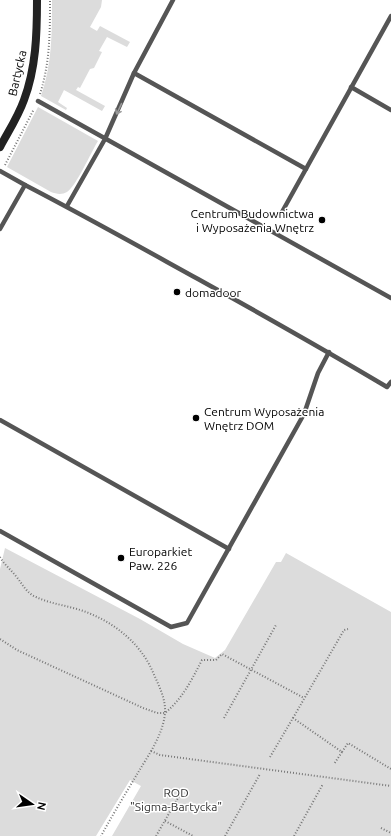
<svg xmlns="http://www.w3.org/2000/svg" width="391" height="836" viewBox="0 0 391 836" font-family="Ubuntu,sans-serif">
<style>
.green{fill:#dcdcdc}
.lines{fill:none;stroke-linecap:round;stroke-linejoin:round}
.path{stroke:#777;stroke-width:2;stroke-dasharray:1 2;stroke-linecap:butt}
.lane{stroke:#555;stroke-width:4.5}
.secondary{stroke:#222;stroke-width:8}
.oneway{stroke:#999}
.poi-dot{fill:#000;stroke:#fff;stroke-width:1.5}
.labels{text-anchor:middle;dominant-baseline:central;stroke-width:3;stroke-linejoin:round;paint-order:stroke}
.street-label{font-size:12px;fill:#000;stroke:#fff}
.poi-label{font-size:12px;fill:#000;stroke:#fff;text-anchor:start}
.park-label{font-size:12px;fill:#333;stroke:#fff}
</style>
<rect width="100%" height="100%" fill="#fff"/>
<g class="green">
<path d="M 52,0 L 102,0 L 101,7 L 90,27 L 97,31 L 100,26 L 130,42 L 127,47 L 107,37 L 99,51 L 102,52 L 94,68 L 90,69 L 80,88 L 78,87 L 76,90 L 105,106 L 102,111 L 64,90 L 58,102 L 67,108 L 66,110 L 41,96 C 52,64 52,34 52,0 Z"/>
<path d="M 38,107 L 98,141 C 91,152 77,185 67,192 C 62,195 56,194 51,192 L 7,167 Z"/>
<path d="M 5,548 L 140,619 L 183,644 L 215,658 L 225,650 L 276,562 L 281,562 L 286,553 L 391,612 L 391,836 L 112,836 L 141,786 L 130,780 L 96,836 L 0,836 L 0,569 Z"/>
</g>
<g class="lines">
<g class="path">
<path d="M 40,94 C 50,63 50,32 50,0"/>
<path d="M 5,165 L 34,109"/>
<path d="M 0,557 C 4,564 10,569 15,575 C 22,583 26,593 36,597 C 53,605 73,606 91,614 C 117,625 140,644 152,670 C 158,684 166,698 165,713 C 163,736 147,757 136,776 C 124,796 112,816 101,836"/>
<path d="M 0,639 L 17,650 L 143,708 L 157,713 L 165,713 C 183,698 191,681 202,660 L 216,660 L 222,654 L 304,698"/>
<path d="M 224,718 L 276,625"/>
<path d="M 293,718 L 344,630 L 348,629"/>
<path d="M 151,751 L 160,755 L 391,786"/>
<path d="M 342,752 L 348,743 L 391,769"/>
<path d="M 270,757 L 293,718 L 342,752 L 334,764"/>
<path d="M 165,821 L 193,836"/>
<path d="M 381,828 L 391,833"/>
<path d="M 156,836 L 182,791"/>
<path d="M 225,836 L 260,774"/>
<path d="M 294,836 L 323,784"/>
</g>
<g class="lane">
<path d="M 134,73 L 306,169"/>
<path d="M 351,87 L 391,110"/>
<path d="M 38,101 L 391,298"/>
<path d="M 0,171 L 25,185"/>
<path d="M 67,206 L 105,139 L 134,73 L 173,0"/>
<path d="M 282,212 L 391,16"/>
<path d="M 0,229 L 25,185 C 83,215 140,247 198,279 C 261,314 325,350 387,387 L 391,382"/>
<path d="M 0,420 L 229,549"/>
<path d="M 0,531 L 171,627 L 187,623 L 304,414 L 318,373 L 329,352"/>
</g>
<path class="secondary" d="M 0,147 C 8,132 18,117 24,100 C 36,68 37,34 37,0"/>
</g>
<defs><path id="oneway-shaft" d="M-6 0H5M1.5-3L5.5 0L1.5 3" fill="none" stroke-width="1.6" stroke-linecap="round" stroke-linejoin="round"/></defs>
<use class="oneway" href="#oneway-shaft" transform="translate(119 109) rotate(115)"/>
<g class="poi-dot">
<circle cx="322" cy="220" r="4"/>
<circle cx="177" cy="292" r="4"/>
<circle cx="196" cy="418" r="4"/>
<circle cx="121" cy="558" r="4"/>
</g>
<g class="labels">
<g class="street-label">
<text transform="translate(17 73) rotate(-77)">Bartycka</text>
</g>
<g class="poi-label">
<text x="314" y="213" text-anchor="end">Centrum Budownictwa<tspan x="314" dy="14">i Wyposażenia Wnętrz</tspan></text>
<text x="185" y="292">domadoor</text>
<text x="204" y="411">Centrum Wyposażenia<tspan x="204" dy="14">Wnętrz DOM</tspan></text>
<text x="129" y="551">Europarkiet<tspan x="129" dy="14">Paw. 226</tspan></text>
</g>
<g class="park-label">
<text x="176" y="792">ROD<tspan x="176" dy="14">"Sigma-Bartycka"</tspan></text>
</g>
</g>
<g transform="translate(32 804) rotate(103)" stroke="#ffffff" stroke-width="3" paint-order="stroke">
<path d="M0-3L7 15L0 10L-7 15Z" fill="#000000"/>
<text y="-6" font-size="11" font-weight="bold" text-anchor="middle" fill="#000000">N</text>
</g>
</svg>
